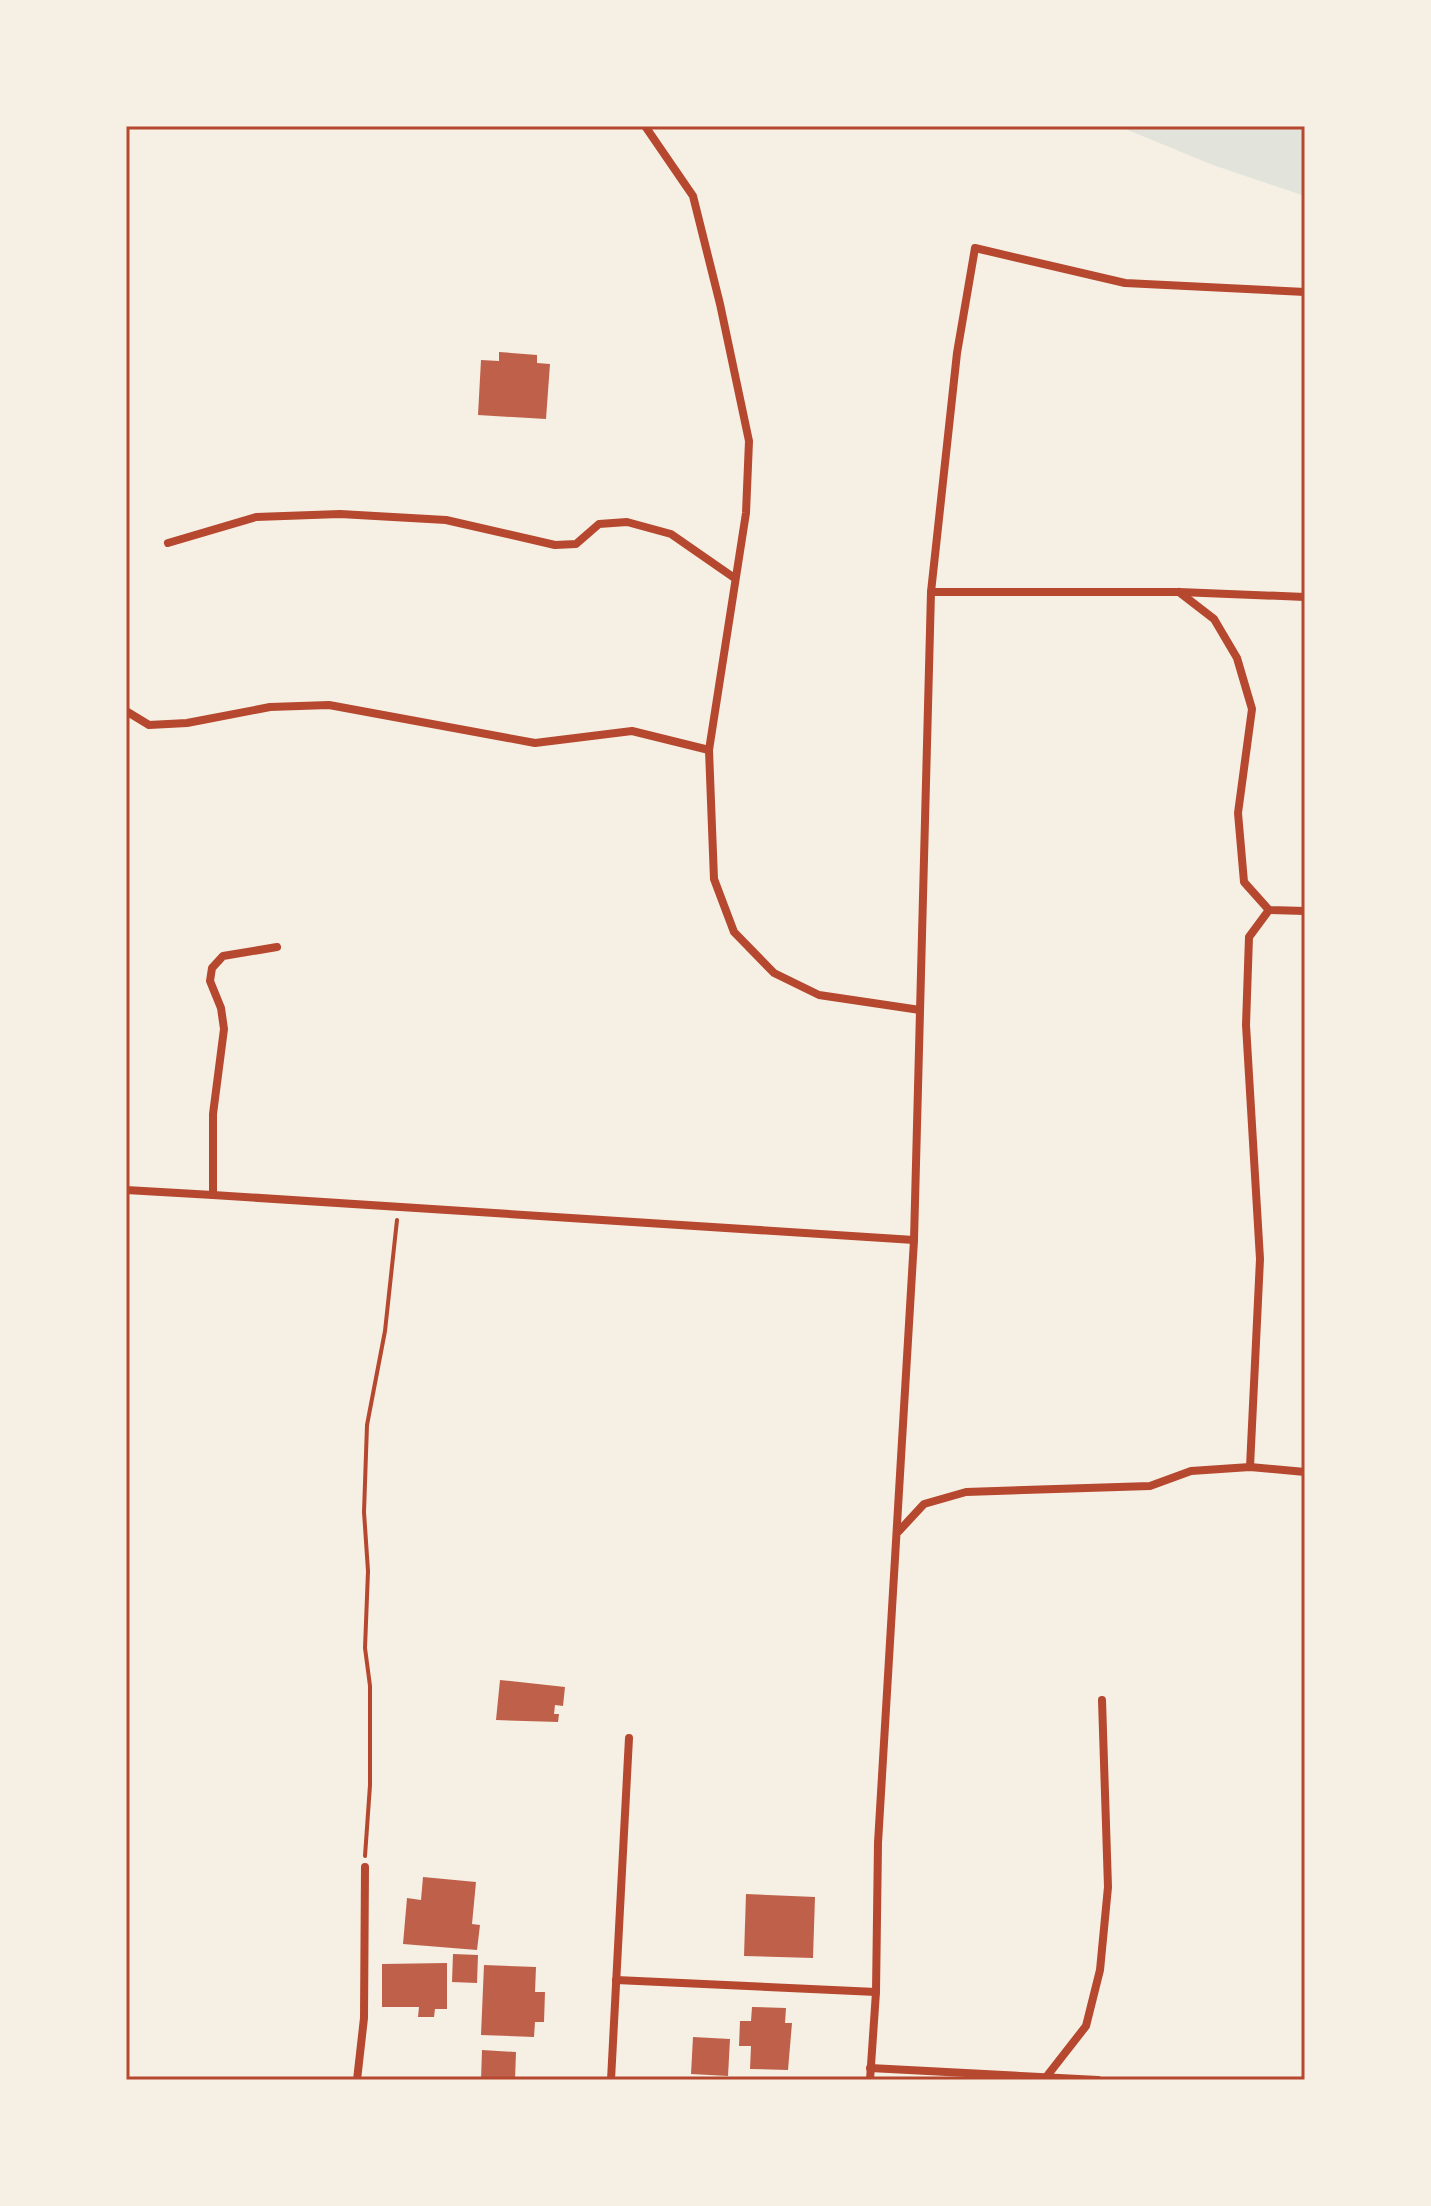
<svg xmlns="http://www.w3.org/2000/svg" width="1431" height="2206" viewBox="0 0 1431 2206" font-family="'PT Sans Narrow',sans-serif">
<style>
.green{fill:#e2e4dc}
.building{fill:#bf614a}
.lines{fill:none;stroke-linecap:round;stroke-linejoin:round}
.path{stroke:#b5482f;stroke-width:4}
.minor{stroke:#b5482f;stroke-width:8}
.neatline{fill:none;stroke:#b5482f;stroke-width:3}
</style>
<rect width="100%" height="100%" fill="#f6efe4"/>
<path class="green" d="M 1118,126 L 1305,126 L 1305,196 L 1213,165 Z"/>
<g class="building">
<path d="M 499,352 L 537,355 L 537,363 L 550,364 L 546,419 L 478,415 L 481,360 L 499,361 Z"/>
<path d="M 500,1680 L 565,1687 L 563,1706 L 555,1705 L 554,1714 L 559,1714 L 558,1722 L 496,1720 Z"/>
<path d="M 423,1877 L 476,1882 L 472,1924 L 480,1925 L 477,1950 L 403,1944 L 407,1898 L 421,1900 Z"/>
<path d="M 746,1894 L 815,1897 L 813,1958 L 744,1956 Z"/>
<path d="M 453,1954 L 478,1955 L 477,1983 L 452,1982 Z"/>
<path d="M 447,1963 L 447,2009 L 435,2009 L 434,2017 L 418,2017 L 419,2007 L 382,2007 L 382,1964 Z"/>
<path d="M 484,1965 L 536,1967 L 535,1992 L 545,1992 L 544,2022 L 535,2022 L 534,2037 L 481,2035 Z"/>
<path d="M 752,2007 L 786,2008 L 785,2023 L 792,2023 L 788,2070 L 750,2069 L 751,2046 L 739,2046 L 740,2021 L 751,2021 Z"/>
<path d="M 693,2037 L 730,2039 L 728,2076 L 691,2074 Z"/>
<path d="M 482,2050 L 516,2052 L 515,2080 L 481,2080 Z"/>
</g>
<g class="lines">
<path class="path" d="M 365,1856 L 370,1785 L 370,1686 L 365,1648 L 368,1571 L 364,1512 L 367,1425 L 385,1331 L 397,1220"/>
<g class="minor">
<path d="M 645,126 L 693,196 L 720,304 L 749,441 L 746,513 L 709,750 L 714,879 L 734,932 L 774,973 L 819,995 L 920,1010"/>
<path d="M 168,543 L 256,517 L 340,514 L 446,520 L 555,545 L 576,544 L 599,524 L 627,522 L 671,534 L 733,577"/>
<path d="M 931,592 L 1179,592 L 1305,597"/>
<path d="M 1179,592 L 1214,619 L 1237,658 L 1252,709 L 1238,813 L 1244,882 L 1269,910 L 1305,911"/>
<path d="M 126,711 L 149,725 L 187,723 L 270,707 L 329,705 L 535,743 L 632,731 L 709,750"/>
<path d="M 277,947 L 223,956 L 212,968 L 210,981 L 221,1008 L 224,1029 L 213,1114 L 213,1195 L 914,1240"/>
<path d="M 126,1190 L 213,1195"/>
<path d="M 1250,1467 L 1260,1259 L 1246,1025 L 1249,937 L 1269,910"/>
<path d="M 899,1531 L 924,1504 L 966,1492 L 1150,1486 L 1191,1471 L 1250,1467 L 1305,1472"/>
<path d="M 616,1980 L 876,1992"/>
<path d="M 870,2068 L 1098,2080"/>
<path d="M 1047,2076 L 1086,2026 L 1100,1970 L 1108,1887 L 1102,1700"/>
<path d="M 357,2080 L 364,2018 L 365,1867"/>
<path d="M 611,2080 L 629,1738"/>
<path d="M 870,2080 L 876,1992 L 878,1843 L 914,1240 L 931,592 L 957,353 L 975,248 L 1125,283 L 1305,292"/>
<path d="M 1305,2080 L 1305,2079"/>
</g>
</g>
<rect width="1431" height="2206" fill="none" stroke="#f6efe4" stroke-width="256"/>
<rect x="128" y="128" width="1175" height="1950" class="neatline"/>
</svg>
